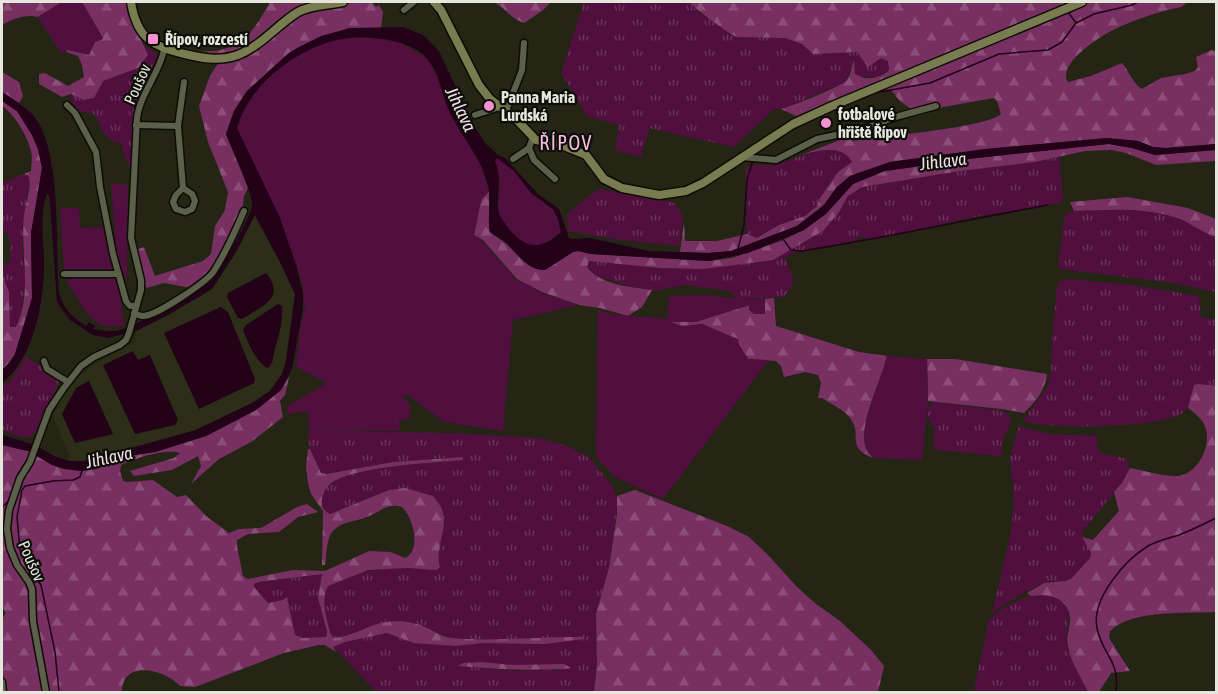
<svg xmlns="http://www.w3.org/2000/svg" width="1218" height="694" viewBox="0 0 1218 694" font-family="'Asap Condensed',sans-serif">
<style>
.built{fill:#2c2e17}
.grass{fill:url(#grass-tufts);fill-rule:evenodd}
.forest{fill:url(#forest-firs);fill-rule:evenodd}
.garden{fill:#500f3e}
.water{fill:#220119;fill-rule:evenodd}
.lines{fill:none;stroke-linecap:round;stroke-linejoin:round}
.stream{stroke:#220119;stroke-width:1.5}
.street-casing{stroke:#0d0e02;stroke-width:9}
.secondary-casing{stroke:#0d0e02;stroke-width:11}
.street{stroke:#5c5f4c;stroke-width:6}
.secondary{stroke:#787c50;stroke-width:8}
.poi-dot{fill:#f591d2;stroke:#0d0e07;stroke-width:2}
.labels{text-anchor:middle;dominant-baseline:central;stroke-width:4.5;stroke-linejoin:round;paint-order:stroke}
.poi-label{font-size:16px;font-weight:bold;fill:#e5e7dc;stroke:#0d0e07;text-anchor:start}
.street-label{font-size:16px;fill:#e5e7dc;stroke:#0d0e07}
.water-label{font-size:18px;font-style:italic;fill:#f3ddea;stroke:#0d0e07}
.quarter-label{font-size:20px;letter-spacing:1.5px;fill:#f9bfe3;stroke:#0d0e07}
</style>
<defs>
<pattern id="grass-tufts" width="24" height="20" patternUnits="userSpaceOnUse" patternTransform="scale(1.5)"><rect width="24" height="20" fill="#500f3e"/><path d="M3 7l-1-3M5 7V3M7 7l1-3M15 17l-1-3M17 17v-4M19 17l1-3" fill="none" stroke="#693259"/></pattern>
<pattern id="forest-firs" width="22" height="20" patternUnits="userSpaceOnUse" patternTransform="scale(1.5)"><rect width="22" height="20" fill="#783062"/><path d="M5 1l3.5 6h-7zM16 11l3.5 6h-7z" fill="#8b4e78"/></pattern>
</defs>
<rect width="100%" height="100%" fill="#242515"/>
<path class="built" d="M 254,215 L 280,262 L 295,294 L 286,361 L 282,374 L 270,391 L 252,403 L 184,435 L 84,461 L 69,461 L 69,456 L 53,416 L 63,395 L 74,380 L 96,363 L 135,342 L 136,331 L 168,315 L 212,289 L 236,252 Z"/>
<g class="grass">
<path d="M 584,2 L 689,2 L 698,12 L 716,22 L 768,38 L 785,38 L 802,44 L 813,54 L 857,52 L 868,67 L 881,58 L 888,61 L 889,70 L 877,77 L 858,76 L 854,71 L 854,60 L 845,83 L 811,96 L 794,106 L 773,110 L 734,147 L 649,128 L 641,157 L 615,150 L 619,125 L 587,116 L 561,73 Z"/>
<path d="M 144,45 L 158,55 L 134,109 L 131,166 L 128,166 L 121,143 C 105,143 101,126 94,114 L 76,110 L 71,100 L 71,94 L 84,100 L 94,98 L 103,81 L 138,68 L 148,55 Z"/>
<path d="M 815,151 C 829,151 845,147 852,162 L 838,172 L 820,198 L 817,206 L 805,216 L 779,225 L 757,238 L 747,234 L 746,168 L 752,165 L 776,165 Z"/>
<path d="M 1059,157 L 1063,200 L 1060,203 L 967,218 L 887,237 L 870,239 L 861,237 L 850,242 L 812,248 L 791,254 L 785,258 L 794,280 L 787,294 L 782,297 L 742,299 L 738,299 L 729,291 L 699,287 L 685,285 L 655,291 L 632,287 L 594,275 L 587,267 L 589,261 L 595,261 L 660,268 L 773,260 L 823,231 L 839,212 L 848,196 L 862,187 L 960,171 L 1035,162 Z"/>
<path d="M 24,174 L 28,175 L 31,182 L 27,194 L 22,249 L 26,280 L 19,322 L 13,329 L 8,325 L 2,275 L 2,251 L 4,263 L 7,266 C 13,257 10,243 8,233 L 2,233 L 2,183 Z"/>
<path d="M 601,189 L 675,203 L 683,216 L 679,246 L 613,239 L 568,231 L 567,214 L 594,192 Z"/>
<path d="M 1074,211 C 1107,210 1142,207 1174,217 C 1189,221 1200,232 1216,237 L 1216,292 L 1174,283 L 1061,269 L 1058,267 L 1064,220 L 1067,213 Z"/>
<path d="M 1067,279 L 1131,285 L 1199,296 L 1201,317 L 1216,320 L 1216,386 L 1194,385 C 1192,396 1191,408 1181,414 C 1161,427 1045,431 1023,420 L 1047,388 L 1051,371 L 1052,339 L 1057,287 L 1060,281 Z"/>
<path d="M 26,357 L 61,378 L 36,431 L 29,438 L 13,435 L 2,429 L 2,388 L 13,377 Z"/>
<path d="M 934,402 L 996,410 L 1009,414 L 1011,422 L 1002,442 L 1001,456 L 936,450 L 933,442 L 935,430 C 930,421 922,411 934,402 Z"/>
<path d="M 1022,427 L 1049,434 L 1097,436 L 1097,446 L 1102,454 L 1125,458 C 1131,465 1129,469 1126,477 L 1123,477 L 1125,479 L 1122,483 L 1082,532 C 1083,540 1090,545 1091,553 C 1092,560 1077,575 1071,579 C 1063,584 1052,579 1044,583 C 1026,591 1007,602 992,614 L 1011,531 L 1014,498 L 1010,457 L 1018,428 Z"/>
<path d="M 311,431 L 450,433 L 538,438 L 567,446 L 590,458 L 611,484 L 618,500 L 609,568 L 596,614 L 597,664 L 594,692 L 376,692 L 333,647 L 345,642 L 387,633 L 455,646 L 483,643 L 545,644 L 583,638 L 561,637 L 498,640 L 450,638 L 425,627 L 387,622 L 358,633 L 338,638 L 332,638 C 326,623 320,601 328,586 C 352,572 378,568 406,568 C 418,569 428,569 440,567 L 438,549 L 445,523 L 406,488 L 389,490 L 329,514 C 323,511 321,506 322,499 C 323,494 326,487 331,483 C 355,466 431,463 462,460 L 463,458 L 440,458 L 321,474 L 310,449 L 308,435 ZM 481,662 L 512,665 L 564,664 L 560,671 L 549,669 L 516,671 L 458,666 L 463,663 Z"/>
<path d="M 322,574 C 321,583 319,593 320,603 C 321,615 328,627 326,637 L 302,638 L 295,635 L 288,600 L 268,603 L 254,588 L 254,584 L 258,582 Z"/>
<path d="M 1048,594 C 1081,607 1063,623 1067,645 C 1071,663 1081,676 1088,692 L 975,692 L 974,689 L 989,620 C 1006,604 1025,595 1048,594 Z"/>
</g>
<g class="forest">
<path d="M 2,2 L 62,2 L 38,17 C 25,14 13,19 2,25 Z"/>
<path d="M 82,2 L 127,2 C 128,21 141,37 148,55 L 138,68 L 103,81 L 94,98 L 84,100 L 71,94 L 62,97 L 39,84 L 39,74 L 45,73 L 68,86 L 84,77 L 82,65 L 78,56 L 66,52 L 67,50 L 103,38 Z"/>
<path d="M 270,2 L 320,2 L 296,7 L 251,43 L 235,52 L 220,55 L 200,51 C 239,54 253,33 270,2 Z"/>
<path d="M 355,2 L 372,2 L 376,7 L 379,5 L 383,12 L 381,29 L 350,28 L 300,47 L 289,53 L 247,91 L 234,111 L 226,134 L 248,188 L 244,196 L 242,214 L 211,273 L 191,288 L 164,283 L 146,288 L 136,250 L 144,247 L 155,276 L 203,261 L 211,254 L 215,226 L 225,210 L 228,192 L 208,142 L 199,106 L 210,76 L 218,63 L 229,62 L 254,51 L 301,15 Z"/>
<path d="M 492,2 L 551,2 L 542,11 L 524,23 C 510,19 505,6 492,2 Z"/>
<path d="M 689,2 L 1188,2 L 1181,7 C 1157,12 1130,21 1109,32 C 1095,40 1057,65 1068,82 L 1091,76 L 1122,63 C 1129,71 1133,84 1142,89 L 1161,78 L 1185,74 L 1195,71 L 1198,67 L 1196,57 L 1212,50 L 1216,52 L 1216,144 L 1166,148 L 1153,147 L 1138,141 L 1107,138 L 985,149 L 890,162 L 850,176 L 836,188 L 824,205 L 797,226 L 731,251 L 708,253 L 680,252 L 684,222 L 685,241 L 717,241 L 747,234 L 757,238 L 779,225 L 805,216 L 817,206 L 820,198 L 838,172 L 852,162 C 843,143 814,151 798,156 L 848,137 L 853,141 C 880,136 986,128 1001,114 L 997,101 L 994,98 L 915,112 L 900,101 L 891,90 L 854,92 L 796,116 L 781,109 C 790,107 842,86 846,81 C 851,76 851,67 854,60 L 855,74 C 866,81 880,79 889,70 L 888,61 L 881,58 L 868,67 L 857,52 L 813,54 L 802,44 L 785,38 L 737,37 C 729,34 695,9 689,2 Z"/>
<path d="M 2,72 L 19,82 L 23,96 L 19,103 L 2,92 Z"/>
<path d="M 2,101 L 17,111 L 32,135 L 38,149 L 42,168 L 31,233 L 32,298 L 15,354 L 10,362 L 2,370 L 2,275 L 9,292 L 10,327 L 16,327 C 33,291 20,253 24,216 C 25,205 33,184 28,175 L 24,174 L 31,171 C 31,165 33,157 31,151 C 27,135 15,115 2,106 Z"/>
<path d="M 1108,144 L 1132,148 L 1155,155 L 1216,150 L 1216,161 L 1156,165 L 1126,153 L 1111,150 L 1085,151 L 1035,162 L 960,171 L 862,187 L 848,196 L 839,212 L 823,231 L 773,260 L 704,269 L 660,268 L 589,261 L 587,267 C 600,285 631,287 652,290 L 642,307 L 628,316 L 600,308 L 579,305 L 542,292 L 517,279 L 483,240 L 474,235 L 481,200 L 489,191 L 489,228 L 492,234 L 545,270 L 573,252 L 578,251 L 591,254 L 709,261 L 732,258 L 781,241 L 804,230 L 831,208 L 853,184 L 878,172 L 977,158 Z"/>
<path d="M 1127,197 L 1188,208 L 1216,219 L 1216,237 C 1200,232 1189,221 1174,217 C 1142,207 1107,210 1074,211 L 1070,202 Z"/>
<path d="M 774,298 L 776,326 L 859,352 L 887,356 C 881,382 860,420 865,445 C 866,449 870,454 873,458 C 844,446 864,436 850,418 C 844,410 831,404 822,398 L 818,398 L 821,383 L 818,375 L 805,372 L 784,377 L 781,366 L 776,361 L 748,359 L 739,345 L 702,324 L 683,327 L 667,321 L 695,322 L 750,305 L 765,314 L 765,299 Z"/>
<path d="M 927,359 L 955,359 L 1047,374 C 1045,391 1036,401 1024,413 L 1002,409 L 928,401 Z"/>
<path d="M 289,377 L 285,395 L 280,401 L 283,417 L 251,442 L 219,459 L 191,484 L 201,466 L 198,456 L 172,470 L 134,476 L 130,471 L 174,458 L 180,453 C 166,448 135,458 121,465 L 120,471 L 123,481 L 128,482 L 153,480 L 177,497 L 186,495 L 206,516 L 229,533 L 239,529 L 261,528 L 297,507 L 307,504 L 318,512 L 298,517 L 279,532 L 248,534 L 237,540 C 236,545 242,568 243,576 L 248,579 L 293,570 L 325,571 L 369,551 L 391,552 L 405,558 C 422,550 413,517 402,507 C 387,502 379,513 367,517 C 355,522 341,521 332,532 C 326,540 327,555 325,565 L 322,565 L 323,511 L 311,494 L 308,483 L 306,467 L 308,449 L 310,449 L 321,473 L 326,474 L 394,462 L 463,457 L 463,460 C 432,463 356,466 331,483 C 326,487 323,494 322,499 C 321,506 323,511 330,514 L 389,490 L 405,488 L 433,496 C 457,522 433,540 440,567 L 437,570 L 407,568 L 368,570 L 328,586 C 320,601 327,619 331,636 L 334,638 C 353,637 368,624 387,622 C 400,620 415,622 427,628 C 436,632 444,638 453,638 C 496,642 539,636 583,637 L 583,639 L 545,644 L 483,643 L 455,646 L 414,643 L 387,633 L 345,642 L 333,647 L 336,652 L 325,645 L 319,645 L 284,653 L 195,687 L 180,686 C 165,669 122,659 122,692 L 6,692 L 2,667 L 2,619 L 6,613 L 2,607 L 2,445 L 28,451 L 80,471 L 95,469 L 134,455 L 155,452 L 206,436 L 256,410 L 281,390 ZM 322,574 L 318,598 L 327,631 L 326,637 L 302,638 L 295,635 L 287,597 L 283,600 L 268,603 L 254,587 L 254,584 L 258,582 Z"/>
<path d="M 1198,384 L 1216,386 L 1216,612 C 1187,614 1132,609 1110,631 L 1109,638 L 1130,671 L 1111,673 L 1099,692 L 1088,692 C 1081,676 1072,666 1068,646 C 1066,638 1069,630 1070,623 C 1072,599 1050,593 1031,596 L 1027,593 L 1044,583 L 1066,581 L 1072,578 L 1090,558 L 1091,553 L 1082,537 L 1093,540 L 1119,511 L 1114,492 L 1122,483 L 1130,468 C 1143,470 1164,477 1177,476 C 1197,475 1211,448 1206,429 C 1203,419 1196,414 1188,408 L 1194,385 Z"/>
<path d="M 635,490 L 727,526 L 749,537 L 768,555 L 797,587 L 816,604 L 840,621 L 871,650 L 884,666 L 878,692 L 594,692 L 597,664 L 596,614 L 609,568 L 617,514 L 617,496 Z"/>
<path d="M 481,662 L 512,665 L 564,664 L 571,668 C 562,670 556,669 548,669 C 517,671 488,668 458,666 L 463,663 Z"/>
</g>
<g class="garden">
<path d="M 62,2 L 82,2 L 103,39 L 95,42 L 89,55 L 67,50 L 61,53 L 38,17 Z"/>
<path d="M 365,37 L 398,41 L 428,59 L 437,76 L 450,113 L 480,162 L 489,191 L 481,200 L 474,235 L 482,241 L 516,280 L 529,285 L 541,293 L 578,305 L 513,320 L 503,431 L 444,422 L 406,394 L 402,396 L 411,405 L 409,420 L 399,419 L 400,431 L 309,431 L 308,412 L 298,412 L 288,414 L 286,407 L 327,383 L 296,367 L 300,329 L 305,309 L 302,282 L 280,218 L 237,129 C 247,90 287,56 324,43 C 337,39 351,37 365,37 Z"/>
<path d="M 499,158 L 514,171 L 531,193 L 553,209 L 558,219 L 561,232 C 541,251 525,250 509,229 C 506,224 501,219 499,213 C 496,204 500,194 500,185 C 499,177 497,169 495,161 L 496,159 Z"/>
<path d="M 111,183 L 128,185 L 127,277 L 124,278 L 116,250 Z"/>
<path d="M 60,208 L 79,208 L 80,228 L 106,227 L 114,272 L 64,271 Z"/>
<path d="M 67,275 L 117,277 L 124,325 C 91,334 82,304 67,281 Z"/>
<path d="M 707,295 L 751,300 L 765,299 L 765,314 L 754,314 L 749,310 L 749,305 L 695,322 L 670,322 L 683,326 L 702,324 L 738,339 L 739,345 L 748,359 L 769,360 L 663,499 L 615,477 L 596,457 L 598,309 L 610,314 L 667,319 L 669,296 Z"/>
<path d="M 887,356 L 927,359 L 928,401 L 922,460 L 873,458 C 870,454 866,449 865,445 C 860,420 881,382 887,356 Z"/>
</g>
<g class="water">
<path d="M 403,27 L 423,35 L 439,51 L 472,122 L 485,143 L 498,155 L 505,158 L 538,194 L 559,209 L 569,238 L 572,239 L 590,238 L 649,251 L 708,253 L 731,251 L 797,226 L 824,205 L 836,188 L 850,176 L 890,162 L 985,149 L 1107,138 L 1138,141 L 1153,147 L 1166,148 L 1216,144 L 1216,150 L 1155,155 L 1132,148 L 1108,144 L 977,158 L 885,171 L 853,184 L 826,214 L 804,230 L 748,253 L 709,261 L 591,254 L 578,251 L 573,252 L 545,270 C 527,271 515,251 503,240 C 499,237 494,235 490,232 C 487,219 491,205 489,191 C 485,162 464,141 451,115 C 442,97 441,76 428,60 C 419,47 399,42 384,39 C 372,38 360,36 348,38 C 303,43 248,84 237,128 L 280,218 L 297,268 L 303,294 L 303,308 L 292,369 L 281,390 L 256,410 L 206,436 L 155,452 L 135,455 L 95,469 L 80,471 L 64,469 L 52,465 L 28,451 L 2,445 L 2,435 L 35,445 L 54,456 L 69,461 L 84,461 L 196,430 L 252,403 L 270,391 L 282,374 L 286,361 L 295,294 L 280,262 L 255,215 L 236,252 L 212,289 L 168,315 L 136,331 L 108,338 L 93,335 L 70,320 L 57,302 L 50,201 L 49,195 L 47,194 C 40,209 43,242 44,259 C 45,292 37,340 17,367 C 13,373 6,379 2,384 L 2,370 L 10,362 L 15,354 L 32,298 L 31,233 L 42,168 L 38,149 L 32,135 L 17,111 L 2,101 L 2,92 C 12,99 23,105 31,113 C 63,144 55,249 59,292 C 63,309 72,317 86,326 L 89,322 L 95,326 L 93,329 C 101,330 109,332 116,331 C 133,328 196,294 209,283 C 218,275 250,218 252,207 C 254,194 231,148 226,134 L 234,111 L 247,91 L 289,53 L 299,47 L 321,36 L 350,28 ZM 497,158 L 514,171 L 531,193 L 553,209 L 558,219 L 561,232 C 541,251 525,249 509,229 C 505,223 498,216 498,208 C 497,192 502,177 495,161 Z"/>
<path d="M 266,273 C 287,299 261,306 242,319 L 238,318 L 227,297 L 228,293 Z"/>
<path d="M 278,304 L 282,306 C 284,324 275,345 272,363 L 268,368 C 256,363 248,342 243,330 L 246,325 Z"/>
<path d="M 221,307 L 228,312 L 255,379 L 254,383 L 199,409 L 164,333 Z"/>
<path d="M 133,351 L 138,360 L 150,355 L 178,420 L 175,425 L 135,434 L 103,365 Z"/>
<path d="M 89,381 L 113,434 L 75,443 L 62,414 L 76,388 Z"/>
</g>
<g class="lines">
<g class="stream">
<path d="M 1068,12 L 1076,23"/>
<path d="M 874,93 L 930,83 L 999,54 L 1048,50 L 1062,42 L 1076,23 L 1094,14 L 1132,5 L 1138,2"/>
<path d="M 824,114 L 841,107"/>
<path d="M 789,131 L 803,124"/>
<path d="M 783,239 L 791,250 L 802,251 C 885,238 966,220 1048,205"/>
<path d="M 738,249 L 744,225 L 747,180 L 753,160"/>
<path d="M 2,507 L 10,500"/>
<path d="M 59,692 L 55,652 L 41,585 L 20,550 L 17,517 L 22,490 L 25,486 L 53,481 L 73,480 L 80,477 L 82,471"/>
<path d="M 1116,692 C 1120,659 1102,655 1097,628 C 1091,599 1125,560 1148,546 C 1157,541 1169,538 1179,535 C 1192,530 1204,524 1216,518"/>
</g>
<g class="street-casing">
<g id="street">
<path d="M 404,10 L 414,2"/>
<path d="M 67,105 L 75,113 L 96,152 L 100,187 L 113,254 L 126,301 L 130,306 L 135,306"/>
<path d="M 506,111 L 522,70 L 524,43"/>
<path d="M 475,115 L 500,107"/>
<path d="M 136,125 L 178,126"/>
<path d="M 529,148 L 534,160 L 555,179"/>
<path d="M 741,157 L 776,160 L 817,139 L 860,130 L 899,116 L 936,106"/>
<path d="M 513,159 L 529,148 L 533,137"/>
<path d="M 183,188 L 192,194 L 195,201 L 192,209 L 185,212 L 176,209 L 173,202 L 176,195 L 183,188 L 178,126 L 184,82"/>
<path d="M 64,274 L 118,274"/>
<path d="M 134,313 C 135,314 141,316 143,316 C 156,316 207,282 214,271 C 226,252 235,232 244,211"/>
<path d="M 44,361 L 47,369 L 68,382"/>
<path d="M 2,682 L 3,692"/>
<path d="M 46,692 L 33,621 L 32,589 L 29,582 L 17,565 L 10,548 L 7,529 L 9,510 L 20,478 L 30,462 L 49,410 L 63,389 L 81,366 L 94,357 L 120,345 L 126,340 L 129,333 L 141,290 L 141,280 L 131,238 L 137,118 C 140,94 159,74 164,50"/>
</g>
</g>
<g class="secondary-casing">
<g id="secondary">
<path d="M 131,2 C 137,40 154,47 189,55 C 206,59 221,61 238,55 C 261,46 277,25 298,12 C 310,5 329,5 343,2"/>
<path d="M 434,2 L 441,10 L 479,85 L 490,99 L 515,118 L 536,140 L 559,144 L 586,155 L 604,179 L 622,188 L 659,195 L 686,191 L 703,183 L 793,124 L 832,106 L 1082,2"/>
</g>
</g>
<use href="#street" class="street"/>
<use href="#secondary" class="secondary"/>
</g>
<g class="poi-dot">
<rect x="147" y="33" width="12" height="12" rx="3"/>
<circle cx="489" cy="106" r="6"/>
<circle cx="826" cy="123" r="6"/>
</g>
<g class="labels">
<g class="poi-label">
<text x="165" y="39">Řípov, rozcestí</text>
<text x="501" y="97">Panna Maria<tspan x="501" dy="18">Lurdská</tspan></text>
<text x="838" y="114">fotbalové<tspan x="838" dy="18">hřiště Řípov</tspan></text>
</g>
<g class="street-label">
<text transform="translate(137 84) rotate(-66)">Poušov</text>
<text transform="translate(32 561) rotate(66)">Poušov</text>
</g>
<g class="water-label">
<text transform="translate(461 109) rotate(64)">Jihlava</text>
<text transform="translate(943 161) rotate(-7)">Jihlava</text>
<text transform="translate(109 457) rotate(-12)">Jihlava</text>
</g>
<g class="quarter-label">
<text x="566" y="142">ŘÍPOV</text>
</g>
</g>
<rect width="1218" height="694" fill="none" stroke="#e5e7dc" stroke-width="6"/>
</svg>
